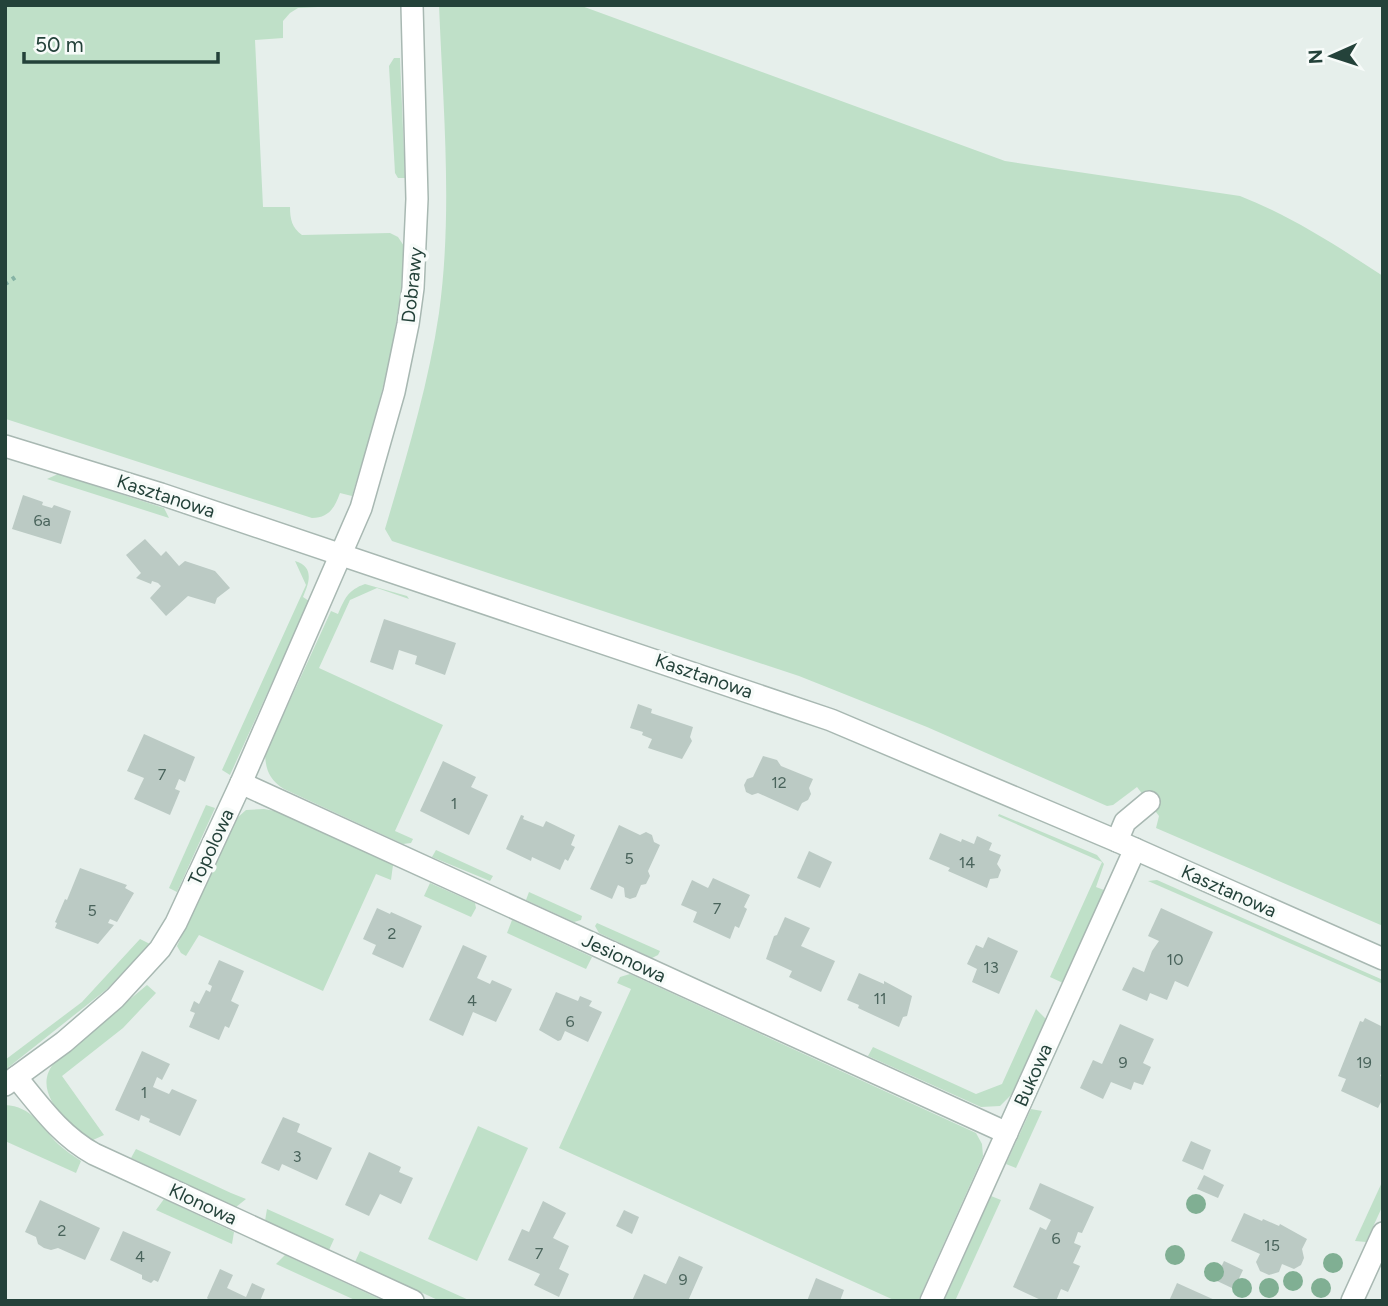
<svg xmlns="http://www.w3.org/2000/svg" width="1388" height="1306" viewBox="0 0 1388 1306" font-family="Figtree,sans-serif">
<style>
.green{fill:#bfe0c8}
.building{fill:#bbcac4}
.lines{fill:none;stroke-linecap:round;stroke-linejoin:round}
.minor-casing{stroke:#a8b8b2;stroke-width:24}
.path{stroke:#86b3a5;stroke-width:4.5;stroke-dasharray:3.5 5;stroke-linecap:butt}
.minor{stroke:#fff;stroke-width:21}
.tree{fill:#80af93}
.labels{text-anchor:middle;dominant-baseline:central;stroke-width:7;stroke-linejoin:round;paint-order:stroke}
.number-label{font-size:16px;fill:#4a645c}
.street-label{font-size:19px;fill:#24423a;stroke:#f7fbf9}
</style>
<rect width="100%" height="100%" fill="#e6efeb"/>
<g class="green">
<path d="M 5,5 L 356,5 L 298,8 L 290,13 L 283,21 L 283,38 L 255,40 L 263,207 L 290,207 C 290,219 292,228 302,235 L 390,233 L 398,237 L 404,246 C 401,333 377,414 352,496 L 340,493 C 335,507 329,518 312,518 L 6,419 Z"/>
<path d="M 439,5 L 579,5 L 1005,161 L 1240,196 C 1291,216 1337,246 1383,276 L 1383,926 L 1156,828 L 1159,816 L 1137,787 L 1113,805 L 1107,806 L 927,727 L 799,676 L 392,541 L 385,529 C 406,458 428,387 439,313 C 453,212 443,107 439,5 Z"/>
<path d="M 394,58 L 400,58 L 405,178 L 398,178 L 395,173 L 389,66 Z"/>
<path d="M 58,474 L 164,508 L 169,518 L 47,479 Z"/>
<path d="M 295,561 C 315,567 309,583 303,597 L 309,601 L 230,775 L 222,770 L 306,585 Z"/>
<path d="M 365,584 L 407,596 L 409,599 L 377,588 L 350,600 L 319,668 L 443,725 L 395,831 L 413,839 L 411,843 L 403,844 L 284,789 C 270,780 266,771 265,755 L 331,611 L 338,614 C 345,598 348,590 365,584 Z"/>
<path d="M 206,805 L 215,808 L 177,892 L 169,888 Z"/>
<path d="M 264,809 L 275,811 L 393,865 L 391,880 L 376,874 L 323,991 L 199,935 L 186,956 L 181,953 L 177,946 L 236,819 L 246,810 Z"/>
<path d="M 999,814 L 1097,855 L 1104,864 L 1096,887 L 1104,890 L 1063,983 L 1050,977 L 1102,862 L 998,816 Z"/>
<path d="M 436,850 L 493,876 L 490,881 L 432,857 Z"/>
<path d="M 1157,880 L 1383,980 L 1383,984 L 1148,881 Z"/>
<path d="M 430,883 L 475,903 L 476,908 L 471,917 L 424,896 Z"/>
<path d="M 529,892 L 582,916 L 581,920 L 574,922 L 526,900 Z"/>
<path d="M 512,920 L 592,957 L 586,969 L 507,933 Z"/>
<path d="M 597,923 L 660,951 L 658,955 L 652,958 L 599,933 L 595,926 Z"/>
<path d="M 140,939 L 150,944 L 107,989 L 5,1070 L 5,1060 L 82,1002 Z"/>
<path d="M 630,974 L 976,1133 L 982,1144 L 983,1156 L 918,1301 L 896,1301 L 559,1148 L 631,989 L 617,983 L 620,977 Z"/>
<path d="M 147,985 L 156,993 L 123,1028 L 62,1076 L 104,1135 L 93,1140 C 68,1125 28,1090 56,1061 Z"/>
<path d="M 1036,1009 L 1046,1019 L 1011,1095 L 1000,1106 L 981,1107 L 868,1056 L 873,1047 L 976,1094 L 1002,1084 Z"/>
<path d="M 5,1105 C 32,1106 41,1127 58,1144 C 65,1150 73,1156 81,1161 L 76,1173 L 5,1141 Z"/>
<path d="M 1031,1109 L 1042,1111 L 1016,1168 L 1006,1164 Z"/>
<path d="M 478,1126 L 528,1148 L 477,1261 L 428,1239 Z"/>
<path d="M 136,1149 L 231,1193 L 246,1199 L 236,1207 L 131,1158 Z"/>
<path d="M 1383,1180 L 1383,1205 L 1366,1242 L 1355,1241 Z"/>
<path d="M 991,1196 L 1001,1200 L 955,1301 L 944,1301 Z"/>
<path d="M 164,1199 L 234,1232 L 232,1244 L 156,1210 Z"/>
<path d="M 267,1209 L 334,1239 L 329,1250 L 265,1221 Z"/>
<path d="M 360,1251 L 471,1301 L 440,1301 L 355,1262 Z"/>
<path d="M 285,1255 L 384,1301 L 357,1301 L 276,1264 Z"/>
</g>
<g class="building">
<path d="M 23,495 L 43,502 L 42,505 L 52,508 L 54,505 L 71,511 L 61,544 L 12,529 Z"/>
<path d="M 145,539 L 161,556 L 166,551 L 179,566 L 185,561 L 215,571 L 230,588 L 217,598 L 215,604 L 188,596 L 166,616 L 150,598 L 161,586 L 158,583 L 152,581 L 151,584 L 136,578 L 141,573 L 126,555 Z"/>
<path d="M 384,619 L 456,643 L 445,675 L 415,664 L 417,656 L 399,650 L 393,670 L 370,662 Z"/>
<path d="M 638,704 L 652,709 L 651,713 L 693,727 L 690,737 L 692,741 L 682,759 L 648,748 L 652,739 L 642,735 L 643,732 L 630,728 Z"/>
<path d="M 144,734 L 195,757 L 185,782 L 179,779 L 175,789 L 180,791 L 170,815 L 134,799 L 144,778 L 127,771 Z"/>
<path d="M 763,756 L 777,760 L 781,766 L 813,779 L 809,788 L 811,794 L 808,800 L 802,803 L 798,811 L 758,793 L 752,795 L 746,792 L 744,785 L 747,779 L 753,777 Z"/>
<path d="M 443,761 L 476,777 L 471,787 L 488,795 L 469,835 L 420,811 Z"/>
<path d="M 521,815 L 524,816 L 523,819 L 543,827 L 546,821 L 575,835 L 571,845 L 575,847 L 568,861 L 565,859 L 560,870 L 532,857 L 531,861 L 506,849 Z"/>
<path d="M 619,825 L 640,835 L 646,832 L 652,835 L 654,842 L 660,845 L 648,871 L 650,876 L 646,884 L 641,885 L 636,897 L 630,899 L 625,897 L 624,888 L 618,885 L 612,899 L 590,889 Z"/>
<path d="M 940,833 L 961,842 L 962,839 L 974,844 L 977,836 L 992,843 L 989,850 L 1001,855 L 997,864 L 1001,870 L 998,878 L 990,879 L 987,888 L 948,871 L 950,868 L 929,859 Z"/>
<path d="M 809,851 L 832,862 L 820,888 L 797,878 Z"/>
<path d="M 80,868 L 127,885 L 125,888 L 134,893 L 117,922 L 110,919 L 108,923 L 114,925 L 98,944 L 55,928 L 57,923 L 55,922 L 65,899 L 67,900 Z"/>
<path d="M 713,878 L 750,895 L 744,907 L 747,909 L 739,928 L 735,926 L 730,939 L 693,922 L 697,912 L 681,905 L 692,880 L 708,888 Z"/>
<path d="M 377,908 L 390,914 L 391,912 L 422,926 L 403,968 L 372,954 L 376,945 L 363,939 Z"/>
<path d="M 1161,908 L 1213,932 L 1188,987 L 1175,981 L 1167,1000 L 1150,993 L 1147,1001 L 1122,990 L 1133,967 L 1144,972 L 1152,951 L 1159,941 L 1148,936 Z"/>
<path d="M 785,917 L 810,928 L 801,946 L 835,961 L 821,992 L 789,977 L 792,971 L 766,959 L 774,936 L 777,935 Z"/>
<path d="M 988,937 L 1018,951 L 999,994 L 972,982 L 977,969 L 967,964 L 976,945 L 983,948 Z"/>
<path d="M 463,945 L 487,956 L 477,978 L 490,984 L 492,980 L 512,989 L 496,1022 L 473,1012 L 463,1036 L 429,1020 Z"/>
<path d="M 219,960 L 244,971 L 231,1001 L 239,1005 L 229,1028 L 225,1026 L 219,1040 L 189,1027 L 195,1013 L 190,1011 L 194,1001 L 199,1004 L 206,990 L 210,992 L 212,986 L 208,984 Z"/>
<path d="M 859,973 L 884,984 L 884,981 L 912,996 L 907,1016 L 903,1017 L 899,1027 L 858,1008 L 859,1005 L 847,1000 Z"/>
<path d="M 556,992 L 578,1001 L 580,996 L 592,1001 L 589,1006 L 602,1012 L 588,1042 L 565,1031 L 561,1040 L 558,1041 L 539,1030 Z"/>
<path d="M 1365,1018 L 1383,1027 L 1383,1070 L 1380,1076 L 1383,1077 L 1383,1098 L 1378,1108 L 1341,1091 L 1346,1079 L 1338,1076 L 1360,1021 L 1363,1022 Z"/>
<path d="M 1120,1024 L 1154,1039 L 1143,1063 L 1151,1067 L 1143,1085 L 1134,1082 L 1131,1090 L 1111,1082 L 1103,1099 L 1080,1088 L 1093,1060 L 1102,1064 Z"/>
<path d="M 142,1051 L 170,1064 L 162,1080 L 157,1077 L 153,1087 L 169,1094 L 172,1089 L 197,1100 L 180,1136 L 149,1122 L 150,1119 L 141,1115 L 139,1121 L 115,1110 Z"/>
<path d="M 283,1117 L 300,1124 L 297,1132 L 332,1148 L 317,1180 L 282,1164 L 279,1171 L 261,1163 Z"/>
<path d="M 1191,1141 L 1211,1150 L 1203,1170 L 1182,1161 Z"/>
<path d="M 369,1152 L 401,1167 L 399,1172 L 413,1178 L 401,1204 L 380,1194 L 369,1216 L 345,1205 Z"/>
<path d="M 1204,1175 L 1224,1185 L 1218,1198 L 1197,1189 Z"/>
<path d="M 1040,1183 L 1094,1207 L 1082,1233 L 1078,1232 L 1074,1243 L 1081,1246 L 1073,1263 L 1080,1266 L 1068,1292 L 1061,1289 L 1056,1301 L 1043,1301 L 1013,1287 L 1040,1227 L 1046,1230 L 1051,1220 L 1029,1209 Z"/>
<path d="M 40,1200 L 100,1228 L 85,1260 L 58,1248 L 51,1250 L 44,1248 L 38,1244 L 36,1237 L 25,1232 Z"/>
<path d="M 543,1201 L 566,1213 L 553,1238 L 569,1246 L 559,1269 L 569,1274 L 559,1297 L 534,1285 L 540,1274 L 508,1260 L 522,1229 L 529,1232 Z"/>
<path d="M 624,1210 L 639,1217 L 632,1234 L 616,1226 Z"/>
<path d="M 1244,1213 L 1262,1221 L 1263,1219 L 1279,1226 L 1280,1224 L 1307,1239 L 1302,1249 L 1304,1258 L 1301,1265 L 1294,1269 L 1282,1264 L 1279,1272 L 1269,1275 L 1260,1271 L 1256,1262 L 1260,1254 L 1231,1241 Z"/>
<path d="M 123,1231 L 171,1252 L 158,1282 L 154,1280 L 151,1283 L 142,1279 L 142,1275 L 110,1260 Z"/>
<path d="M 679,1256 L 703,1267 L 688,1301 L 632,1301 L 644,1274 L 666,1284 Z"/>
<path d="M 1224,1261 L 1243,1270 L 1234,1289 L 1215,1280 Z"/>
<path d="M 220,1269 L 233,1275 L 227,1288 L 246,1297 L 252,1283 L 265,1289 L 260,1301 L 210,1301 L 207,1298 Z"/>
<path d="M 816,1278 L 844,1290 L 840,1301 L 807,1301 Z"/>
<path d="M 1177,1283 L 1217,1301 L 1169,1301 Z"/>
</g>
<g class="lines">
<g class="minor-casing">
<g id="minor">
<path d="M 5,446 L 161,494 L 831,720 L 1117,841 L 1383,959"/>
<path d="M 241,783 L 1007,1133"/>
<path d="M 1117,841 L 1125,822 L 1149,802"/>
<path d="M 16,1077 C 40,1106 60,1135 94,1154 L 413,1301"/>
<path d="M 5,1085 L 64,1042 L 115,998 L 160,949 L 176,923 L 241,783 L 361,508 L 394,392 L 408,324 L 413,288 L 417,199 L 412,5"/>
<path d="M 931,1301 L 1135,849"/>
<path d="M 1352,1301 L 1383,1233"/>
</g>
</g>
<path class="path" d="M 5,284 L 17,276"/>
<use href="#minor" class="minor"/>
</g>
<g class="tree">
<circle cx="1196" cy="1204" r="10"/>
<circle cx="1175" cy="1255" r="10"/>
<circle cx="1333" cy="1263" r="10"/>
<circle cx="1214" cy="1272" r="10"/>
<circle cx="1293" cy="1281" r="10"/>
<circle cx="1242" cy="1288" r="10"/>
<circle cx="1269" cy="1288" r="10"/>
<circle cx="1321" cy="1288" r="10"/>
</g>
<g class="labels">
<g class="number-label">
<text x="42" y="520">6a</text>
<text x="162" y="774">7</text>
<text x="779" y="782">12</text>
<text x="454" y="803">1</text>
<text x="629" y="858">5</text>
<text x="967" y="862">14</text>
<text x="717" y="908">7</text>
<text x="92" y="910">5</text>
<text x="392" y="933">2</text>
<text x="1175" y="959">10</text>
<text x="991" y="967">13</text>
<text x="880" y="998">11</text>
<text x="472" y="1000">4</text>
<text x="570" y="1021">6</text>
<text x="1123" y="1062">9</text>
<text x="1364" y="1062">19</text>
<text x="144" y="1092">1</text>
<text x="297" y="1156">3</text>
<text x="62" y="1230">2</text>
<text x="1056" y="1238">6</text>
<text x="1272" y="1245">15</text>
<text x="539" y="1253">7</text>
<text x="140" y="1256">4</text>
<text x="683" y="1279">9</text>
</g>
<g class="street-label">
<text transform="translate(412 285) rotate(-84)">Dobrawy</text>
<text transform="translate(166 496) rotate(18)">Kasztanowa</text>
<text transform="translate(704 676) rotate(19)">Kasztanowa</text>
<text transform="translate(211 847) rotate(-65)">Topolowa</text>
<text transform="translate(1229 891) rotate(24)">Kasztanowa</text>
<text transform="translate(624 958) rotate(25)">Jesionowa</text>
<text transform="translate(1033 1075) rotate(-66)">Bukowa</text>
<text transform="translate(203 1204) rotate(25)">Klonowa</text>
</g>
</g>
<rect width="1388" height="1306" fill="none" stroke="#24423a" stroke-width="14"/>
<g transform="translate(1332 56) rotate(267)" stroke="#f7fbf9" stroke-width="5" paint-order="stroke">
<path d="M0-5L12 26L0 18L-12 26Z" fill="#24423a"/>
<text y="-10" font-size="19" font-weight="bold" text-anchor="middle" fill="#24423a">N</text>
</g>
<path d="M24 52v10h194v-10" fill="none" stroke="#24423a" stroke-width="3.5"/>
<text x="35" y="52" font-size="21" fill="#24423a" stroke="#f7fbf9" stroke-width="5" paint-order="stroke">50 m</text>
</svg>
